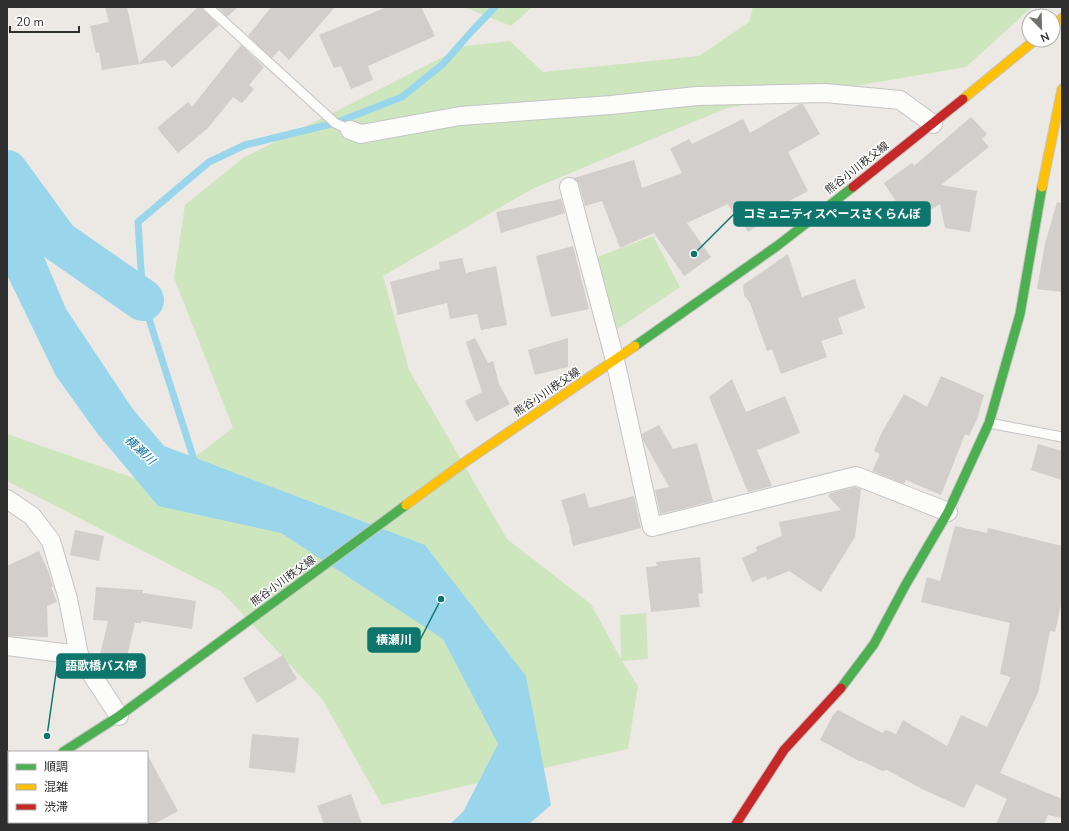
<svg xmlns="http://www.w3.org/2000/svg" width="1069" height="831" viewBox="0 0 1069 831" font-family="'Nunito Sans','Noto Sans JP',sans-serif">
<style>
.green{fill:#cee6be}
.water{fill:#99d6ec}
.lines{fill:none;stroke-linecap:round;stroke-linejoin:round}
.stream{stroke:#99d6ec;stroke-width:7}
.river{stroke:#99d6ec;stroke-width:42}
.building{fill:#d1cecb}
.lane-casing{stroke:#c5c4c5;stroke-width:11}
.street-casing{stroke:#c5c4c5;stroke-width:20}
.fast-casing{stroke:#c5c4c5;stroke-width:11}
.slow-casing{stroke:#c5c4c5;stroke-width:11}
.jam-casing{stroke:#c5c4c5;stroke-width:11}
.lane{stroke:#fcfcfb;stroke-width:9}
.street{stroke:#fcfcfb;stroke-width:18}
.fast{stroke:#4caf50;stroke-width:9}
.slow{stroke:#ffc107;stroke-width:9}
.jam{stroke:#c62828;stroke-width:9}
.labels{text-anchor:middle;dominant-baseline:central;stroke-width:3;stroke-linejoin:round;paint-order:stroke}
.street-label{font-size:11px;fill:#2e2e2e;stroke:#fff}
.water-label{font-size:12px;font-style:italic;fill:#0d6fa3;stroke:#fff}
.leader{fill:none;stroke:#0f766e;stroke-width:1.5}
.callout-dot{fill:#0f766e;stroke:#fff;stroke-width:1.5}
.callout{fill:#0f766e;stroke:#0f766e;stroke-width:1.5}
.callout-label{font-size:12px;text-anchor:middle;font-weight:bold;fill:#fff}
</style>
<rect width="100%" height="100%" fill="#ece8e4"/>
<g class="green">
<path d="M 464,7 L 532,7 L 511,26 Z"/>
<path d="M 753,7 L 1032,7 L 966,67 L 727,108 L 532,189 L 383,276 L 409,370 L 507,539 L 591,604 L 621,659 L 620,615 L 646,613 L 648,659 L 622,661 L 638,686 L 628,749 L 382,805 L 322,699 L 221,591 L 7,481 L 7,434 L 157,486 L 233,428 L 174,278 L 185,205 L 243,158 L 465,46 L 510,41 L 543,72 L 699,56 L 749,22 Z"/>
<path d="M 653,236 L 680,287 L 610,334 L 592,259 Z"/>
</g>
<path class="water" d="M 7,169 L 66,309 L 132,408 L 164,446 L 425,545 L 526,676 L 551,805 L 529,824 L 450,824 L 463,812 L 498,744 L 443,639 L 281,533 L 158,506 L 97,433 L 56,376 L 7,275 Z"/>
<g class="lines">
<path class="stream" d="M 196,466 L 143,300 L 138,222 L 209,162 L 245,145 L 335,123 L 402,97 L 443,64 L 472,31 L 495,7"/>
<path class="river" d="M 7,171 L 58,241 L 143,300"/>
</g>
<g class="building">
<path d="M 105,7 L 127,7 L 139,63 L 198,7 L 202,7 L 204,11 L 219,25 L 172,68 L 165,60 L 102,70 L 99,52 L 96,53 L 90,26 L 109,22 Z"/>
<path d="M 217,7 L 238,7 L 227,17 Z"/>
<path d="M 271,7 L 335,7 L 289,60 L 279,50 L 272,58 L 248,36 Z"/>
<path d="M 387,7 L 421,7 L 435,36 L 368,66 L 373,80 L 351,89 L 341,66 L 334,68 L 319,35 Z"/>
<path d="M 241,45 L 264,67 L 249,85 L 254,89 L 242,103 L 233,97 L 208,128 L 178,153 L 157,128 L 188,102 L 192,107 Z"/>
<path d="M 800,104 L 803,104 L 820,134 L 788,152 L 808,191 L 782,205 L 785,209 L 748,232 L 737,214 L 734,215 L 728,204 L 687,223 L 711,257 L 684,276 L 654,233 L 620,248 L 602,201 L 585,206 L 579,184 L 574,178 L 634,160 L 642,188 L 682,173 L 670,149 L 689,139 L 692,144 L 743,119 L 750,133 Z"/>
<path d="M 971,117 L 987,134 L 982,139 L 989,147 L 941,185 L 977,191 L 970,232 L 945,228 L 940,204 L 910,223 L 884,183 L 912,163 L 914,166 Z"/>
<path d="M 561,199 L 565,213 L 501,233 L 496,212 Z"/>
<path d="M 1057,202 L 1062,203 L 1062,292 L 1037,289 L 1045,244 Z"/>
<path d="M 573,246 L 589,309 L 551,317 L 536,256 Z"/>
<path d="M 788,254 L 802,297 L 855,279 L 865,308 L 838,318 L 843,334 L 821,341 L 827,357 L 781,374 L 772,349 L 767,351 L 750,303 L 744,295 L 743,285 Z"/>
<path d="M 462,258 L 466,273 L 496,266 L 507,325 L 481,330 L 477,314 L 450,319 L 447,303 L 398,315 L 390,282 L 440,269 L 439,262 Z"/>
<path d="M 475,338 L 488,363 L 493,361 L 499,384 L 510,404 L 476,422 L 465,401 L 482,392 L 466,342 Z"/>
<path d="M 568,338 L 568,367 L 535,375 L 528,350 Z"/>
<path d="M 941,376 L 984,395 L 977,419 L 969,436 L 965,434 L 941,495 L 906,480 L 904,484 L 872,471 L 880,454 L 874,451 L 881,434 L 904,394 L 927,407 Z"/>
<path d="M 732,379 L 746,412 L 785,396 L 800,433 L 757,450 L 772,486 L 748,492 L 709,397 Z"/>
<path d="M 659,425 L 673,449 L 697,443 L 713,501 L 660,514 L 655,490 L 669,487 L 643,440 L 642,434 Z"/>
<path d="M 1038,444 L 1062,451 L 1062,480 L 1031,470 Z"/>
<path d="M 855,487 L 861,489 L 855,537 L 821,592 L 789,571 L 767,580 L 766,576 L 752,582 L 742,558 L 757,551 L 756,547 L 782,536 L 779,522 L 841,510 L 828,496 L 831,493 Z"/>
<path d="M 585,493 L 589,508 L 634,496 L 641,528 L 573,546 L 569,529 L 570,529 L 561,500 Z"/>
<path d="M 955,526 L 987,533 L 988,528 L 1062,546 L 1062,601 L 1055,632 L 1050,631 L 1038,693 L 1000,773 L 1062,799 L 1062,818 L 1048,815 L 1044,824 L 996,824 L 1007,799 L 976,784 L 964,808 L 922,789 L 887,770 L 882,771 L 862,761 L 859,761 L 820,740 L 833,715 L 838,710 L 882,733 L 886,730 L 896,734 L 903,720 L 947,746 L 961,715 L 987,727 L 1011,677 L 1000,674 L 1010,623 L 921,602 L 927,577 L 940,581 Z"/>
<path d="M 75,530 L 104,536 L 99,561 L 70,555 Z"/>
<path d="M 39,551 L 49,573 L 53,587 L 51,587 L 57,602 L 47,606 L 48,637 L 7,636 L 7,566 Z"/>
<path d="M 700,557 L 703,593 L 698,594 L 700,607 L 651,612 L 646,567 L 657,566 L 656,562 Z"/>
<path d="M 96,587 L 143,590 L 143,593 L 196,601 L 192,629 L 141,621 L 141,623 L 135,623 L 126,660 L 100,655 L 108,621 L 93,620 Z"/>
<path d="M 283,655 L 297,679 L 257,703 L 243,678 Z"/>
<path d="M 252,734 L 299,738 L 295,773 L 249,768 Z"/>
<path d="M 147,754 L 178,811 L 154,824 L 147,824 Z"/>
<path d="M 351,794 L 362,824 L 324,824 L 317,806 Z"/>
</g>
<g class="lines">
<g class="lane-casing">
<g id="lane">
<path d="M 208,7 L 335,123 L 350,130"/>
<path d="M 989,423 L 1062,437"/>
</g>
</g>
<g class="street-casing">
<g id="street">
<path d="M 350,130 L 361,134 L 460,116 L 611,105 L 697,96 L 825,93 L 900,100 L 933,124"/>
<path d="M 569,187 L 615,360 L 652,527 L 856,476 L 948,512"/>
<path d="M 7,499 L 32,516 L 51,541 L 68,599 L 79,655 L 119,716"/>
<path d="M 7,646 L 79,655"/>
</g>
</g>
<g class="fast-casing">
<g id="fast">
<path d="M 635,346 L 777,246 L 853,187"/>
<path d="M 841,688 L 874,644 L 906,584 L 948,512 L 989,423 L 1020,314 L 1042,187"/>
<path d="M 63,752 L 119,716 L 406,505"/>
<path d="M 7,788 L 9,787"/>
</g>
</g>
<g class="slow-casing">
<g id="slow">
<path d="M 1053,26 L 1062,18"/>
<path d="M 963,99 L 1035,40"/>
<path d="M 1042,187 L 1062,89"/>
<path d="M 406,505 L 462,464 L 635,346"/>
</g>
</g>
<g class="jam-casing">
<g id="jam">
<path d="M 853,187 L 963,99"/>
<path d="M 736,824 L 784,750 L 841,688"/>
</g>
</g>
<use href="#lane" class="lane"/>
<use href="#street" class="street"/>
<use href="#fast" class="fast"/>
<use href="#slow" class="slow"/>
<use href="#jam" class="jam"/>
</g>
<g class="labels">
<g class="street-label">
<text transform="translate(857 168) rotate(-38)">熊谷小川秩父線</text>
<text transform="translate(547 392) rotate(-34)">熊谷小川秩父線</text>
<text transform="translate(283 581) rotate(-36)">熊谷小川秩父線</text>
</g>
<g class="water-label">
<text transform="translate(140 450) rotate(43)">横瀬川</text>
</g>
</g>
<path class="leader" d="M694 254L734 214M441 599L420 640M47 736L57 666"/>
<g class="callout-dot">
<circle cx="694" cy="254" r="4"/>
<circle cx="441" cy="599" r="4"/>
<circle cx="47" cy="736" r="4"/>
</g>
<g class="callout">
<rect x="734" y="202" width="196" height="24" rx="4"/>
<rect x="368" y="628" width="52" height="24" rx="4"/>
<rect x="57" y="654" width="88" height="24" rx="4"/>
</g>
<g class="callout-label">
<text x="832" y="218">コミュニティスペースさくらんぼ</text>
<text x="394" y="644">横瀬川</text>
<text x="101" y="670">語歌橋バス停</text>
</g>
<rect width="1069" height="831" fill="none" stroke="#2e2e2e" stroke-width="16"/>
<rect x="8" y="751" width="140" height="72" fill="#ffffff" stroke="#ababab"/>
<rect x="16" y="764" width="20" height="6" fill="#4caf50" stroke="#ababab"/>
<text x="44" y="771" font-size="12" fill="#2e2e2e">順調</text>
<rect x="16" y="784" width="20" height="6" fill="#ffc107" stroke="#ababab"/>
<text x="44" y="791" font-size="12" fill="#2e2e2e">混雑</text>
<rect x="16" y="804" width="20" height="6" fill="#c62828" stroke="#ababab"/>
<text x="44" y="811" font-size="12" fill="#2e2e2e">渋滞</text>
<g transform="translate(1041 28) rotate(157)"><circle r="19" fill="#ffffff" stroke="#ababab"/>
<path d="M0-3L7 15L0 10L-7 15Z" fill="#706f6e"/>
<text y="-6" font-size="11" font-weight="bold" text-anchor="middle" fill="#2e2e2e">N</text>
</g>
<path d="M10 26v6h69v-6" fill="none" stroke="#2e2e2e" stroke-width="2"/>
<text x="16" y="26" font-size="12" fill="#2e2e2e" stroke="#ffffff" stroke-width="3" paint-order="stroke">20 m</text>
</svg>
